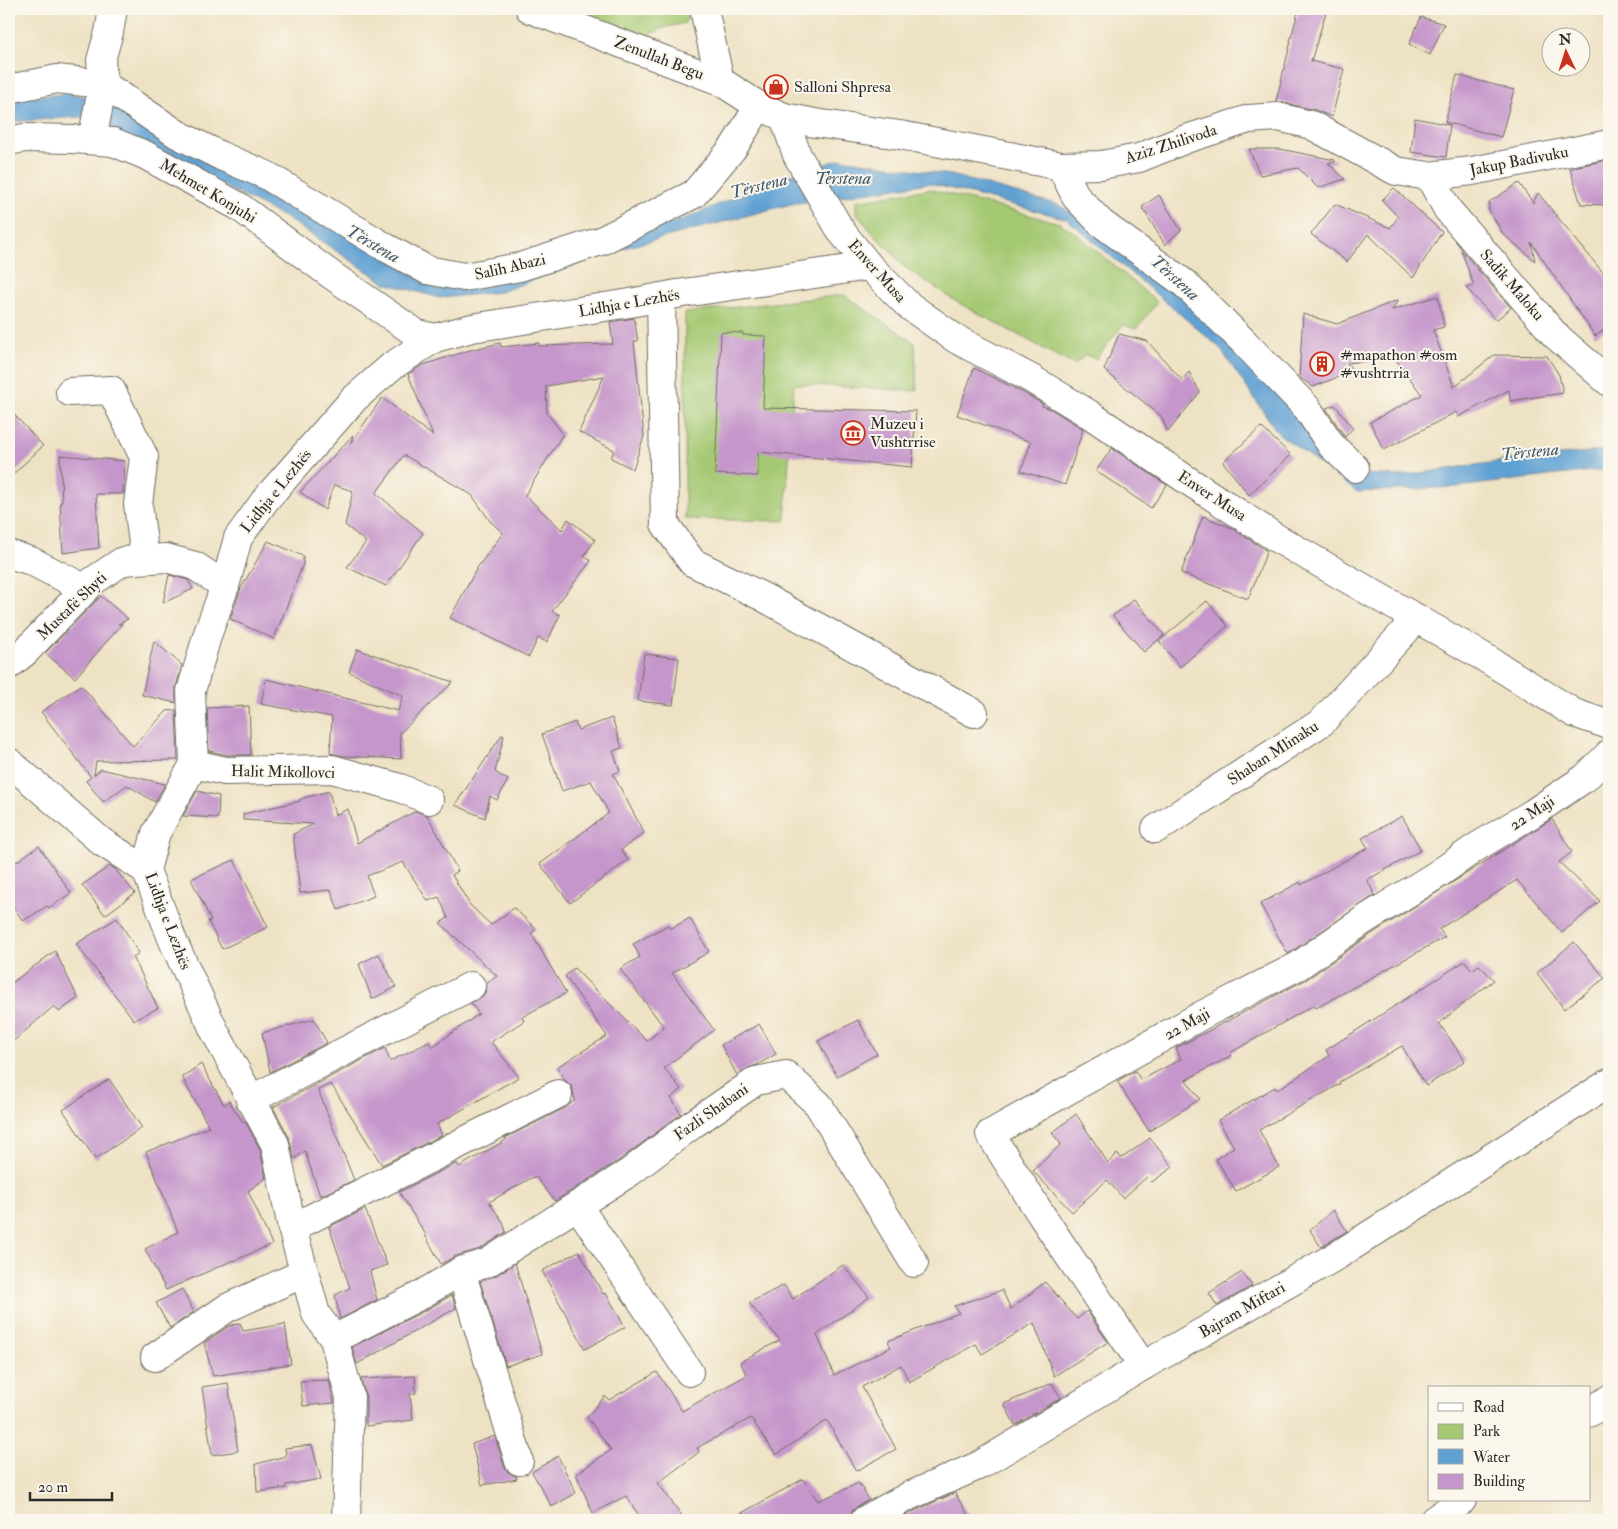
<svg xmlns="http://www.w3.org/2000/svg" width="1618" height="1529" viewBox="0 0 1618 1529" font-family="'IM FELL Double Pica',serif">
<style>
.green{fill:#a5c973;stroke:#687a4f}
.water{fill:#60a1d3;stroke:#46667f}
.building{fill:#c596cb}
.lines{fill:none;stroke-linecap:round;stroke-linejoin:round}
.street-casing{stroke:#6f6b61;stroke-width:30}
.secondary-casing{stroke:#6f6b61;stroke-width:30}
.street{stroke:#fff;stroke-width:28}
.secondary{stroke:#fff;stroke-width:28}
.labels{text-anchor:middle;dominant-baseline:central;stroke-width:4;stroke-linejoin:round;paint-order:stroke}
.street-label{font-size:16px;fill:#2b2b2b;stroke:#fbf7ec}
.poi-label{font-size:16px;fill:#2b2b2b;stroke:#fbf7ec;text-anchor:start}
.water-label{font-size:18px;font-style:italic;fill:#405a6e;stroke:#fbf7ec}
</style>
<rect width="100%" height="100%" fill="#fbf7ec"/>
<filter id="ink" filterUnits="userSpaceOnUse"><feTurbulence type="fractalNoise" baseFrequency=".02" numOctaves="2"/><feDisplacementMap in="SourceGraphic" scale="10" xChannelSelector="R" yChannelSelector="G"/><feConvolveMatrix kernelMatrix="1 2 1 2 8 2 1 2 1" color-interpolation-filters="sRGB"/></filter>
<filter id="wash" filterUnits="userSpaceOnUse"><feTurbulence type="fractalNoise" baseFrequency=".0096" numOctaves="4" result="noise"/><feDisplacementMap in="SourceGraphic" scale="20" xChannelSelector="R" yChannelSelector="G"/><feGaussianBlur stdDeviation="1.12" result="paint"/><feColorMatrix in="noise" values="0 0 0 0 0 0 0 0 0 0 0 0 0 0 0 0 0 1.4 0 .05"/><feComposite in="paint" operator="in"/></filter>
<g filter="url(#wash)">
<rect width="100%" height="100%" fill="#eee2c4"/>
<g class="green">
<path d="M 570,9 L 690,9 L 685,23 L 663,28 L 642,38 Z"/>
<path d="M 929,189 L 1060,223 L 1078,235 L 1157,302 L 1137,329 L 1123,325 L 1096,359 L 1085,355 L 1074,365 L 957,302 L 903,266 L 891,251 L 875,236 L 856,213 L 856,201 Z"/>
<path d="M 844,295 L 915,343 L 917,391 L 794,384 L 785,521 L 685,519 L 685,313 Z"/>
</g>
<path class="water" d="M 69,93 L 112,103 L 270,183 L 424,281 L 443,287 L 524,276 L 689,217 L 777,179 L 841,159 L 951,175 L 1059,205 L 1126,246 L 1221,324 L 1349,473 L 1399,476 L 1510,460 L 1609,450 L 1609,469 L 1456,487 L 1357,492 L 1278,433 L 1219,347 L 1067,219 L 929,183 L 791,204 L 620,249 L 500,292 L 440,298 L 385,283 L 288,219 L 169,158 L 80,117 L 9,122 L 9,100 Z"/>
<g id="blocks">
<g class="building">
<path d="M 1299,9 L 1327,9 L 1311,61 L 1344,69 L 1332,117 L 1315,110 L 1276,101 L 1291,41 L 1290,41 Z"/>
<path d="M 1421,17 L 1444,24 L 1430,55 L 1409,44 Z"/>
<path d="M 1457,75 L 1514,90 L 1501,137 L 1445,122 Z"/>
<path d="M 1415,118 L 1450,125 L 1446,157 L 1411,152 Z"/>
<path d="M 1249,149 L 1280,149 L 1335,160 L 1335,162 L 1328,163 L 1345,179 L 1318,188 L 1298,168 L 1260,175 Z"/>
<path d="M 1609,160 L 1609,205 L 1581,204 L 1570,169 L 1578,166 Z"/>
<path d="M 1519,183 L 1533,203 L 1538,193 L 1609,280 L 1609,327 L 1595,336 L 1531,242 L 1535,261 L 1503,234 L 1489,210 L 1489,202 Z"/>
<path d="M 1394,188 L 1442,232 L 1413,278 L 1368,234 L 1347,262 L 1311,234 L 1335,204 L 1390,228 L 1398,217 L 1382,200 Z"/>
<path d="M 1159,195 L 1181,230 L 1165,245 L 1142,207 Z"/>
<path d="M 1461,250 L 1511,308 L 1496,320 L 1466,288 L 1474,286 Z"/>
<path d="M 1438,296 L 1444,327 L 1433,330 L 1454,387 L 1494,355 L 1547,356 L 1559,375 L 1563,393 L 1510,401 L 1509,390 L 1458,417 L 1456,412 L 1384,450 L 1370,422 L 1422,395 L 1395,358 L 1347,363 L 1353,371 L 1313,387 L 1299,377 L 1303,314 L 1337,324 L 1398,300 L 1392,310 Z"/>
<path d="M 634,318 L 638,341 L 634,341 L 644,436 L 633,469 L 611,458 L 614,450 L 579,432 L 604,376 L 546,386 L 547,413 L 563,434 L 525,495 L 562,530 L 568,519 L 595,540 L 584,556 L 591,561 L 552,611 L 560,615 L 547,642 L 538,638 L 529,657 L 450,618 L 477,568 L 503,533 L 490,521 L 472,495 L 404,455 L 376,493 L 423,533 L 386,586 L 347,567 L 366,542 L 345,525 L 353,491 L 334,485 L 325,510 L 300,492 L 352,436 L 353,436 L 350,444 L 382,398 L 433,436 L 408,374 L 423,365 L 470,350 L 500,343 L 501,347 L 539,343 L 539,346 L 613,344 L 610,322 Z"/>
<path d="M 721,332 L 743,333 L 743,335 L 766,336 L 763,408 L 916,411 L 912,467 L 758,452 L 758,476 L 715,474 Z"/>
<path d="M 1119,334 L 1147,341 L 1182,380 L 1189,372 L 1200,392 L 1168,432 L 1161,416 L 1104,370 Z"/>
<path d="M 974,368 L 1022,392 L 1043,404 L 1042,406 L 1051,409 L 1083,429 L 1065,485 L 1021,471 L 1031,442 L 957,415 Z"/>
<path d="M 1335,405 L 1353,428 L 1345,437 L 1326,408 Z"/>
<path d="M 9,409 L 43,446 L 9,478 Z"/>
<path d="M 1261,427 L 1291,455 L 1249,495 L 1223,462 Z"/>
<path d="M 1112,448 L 1167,485 L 1151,508 L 1096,471 Z"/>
<path d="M 60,455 L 125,461 L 123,494 L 96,494 L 99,548 L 63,553 L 60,502 L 62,502 Z"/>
<path d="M 1203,516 L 1232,528 L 1267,551 L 1248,599 L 1181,573 Z"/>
<path d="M 268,541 L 303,556 L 303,564 L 274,639 L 230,619 L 241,588 Z"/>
<path d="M 169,575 L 188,580 L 193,589 L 163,603 Z"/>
<path d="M 101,596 L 128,619 L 118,624 L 122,624 L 75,678 L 45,653 Z"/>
<path d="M 1134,599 L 1164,635 L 1144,652 L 1113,616 Z"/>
<path d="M 1207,601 L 1228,626 L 1180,667 L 1159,641 Z"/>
<path d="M 154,641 L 182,665 L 176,687 L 176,703 L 142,695 Z"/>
<path d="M 357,649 L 453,682 L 400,733 L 401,759 L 344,756 L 330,753 L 332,717 L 261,704 L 266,679 L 398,711 L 403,696 L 349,672 Z"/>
<path d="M 644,654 L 679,658 L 673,705 L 638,701 Z"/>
<path d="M 81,685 L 133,746 L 167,711 L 176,710 L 178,760 L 96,761 L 94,775 L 101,769 L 165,784 L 155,802 L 127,785 L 103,802 L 86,781 L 91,777 L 41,712 Z"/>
<path d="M 249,706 L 251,755 L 227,755 L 209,751 L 207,708 Z"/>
<path d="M 612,718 L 622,748 L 613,751 L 620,771 L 613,774 L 644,833 L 621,850 L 628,860 L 570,903 L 540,864 L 609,813 L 591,781 L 562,791 L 542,734 L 575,722 L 578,730 Z"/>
<path d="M 502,735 L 504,736 L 495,772 L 508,780 L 497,800 L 490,796 L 485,818 L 455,805 Z"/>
<path d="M 197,791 L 219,796 L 218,818 L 183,816 Z"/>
<path d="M 329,791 L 335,815 L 348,809 L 357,843 L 416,811 L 427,815 L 458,871 L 452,875 L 470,905 L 491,925 L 514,908 L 536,929 L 531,933 L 566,993 L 522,1017 L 524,1021 L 491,1042 L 519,1077 L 437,1124 L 442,1135 L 382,1165 L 331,1084 L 318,1090 L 354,1180 L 320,1196 L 305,1151 L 294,1159 L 289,1137 L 273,1107 L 385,1048 L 390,1061 L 429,1042 L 432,1047 L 479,1014 L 471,1003 L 484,995 L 487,987 L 486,984 L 497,976 L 440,923 L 448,918 L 439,897 L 428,901 L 403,862 L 367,876 L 374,896 L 338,910 L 331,890 L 300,893 L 293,834 L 314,824 L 243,820 L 243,814 L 300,801 L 300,799 Z"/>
<path d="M 1402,816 L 1421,850 L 1367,880 L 1375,895 L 1288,954 L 1260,904 L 1300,882 L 1301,885 L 1368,848 L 1362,838 Z"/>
<path d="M 1552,819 L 1572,852 L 1559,862 L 1600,901 L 1562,933 L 1517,880 L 1439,929 L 1445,937 L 1316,1008 L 1314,1005 L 1230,1053 L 1232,1055 L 1186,1080 L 1200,1099 L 1149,1131 L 1117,1081 L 1135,1071 L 1141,1080 L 1181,1059 L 1176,1048 L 1307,979 L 1373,933 Z"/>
<path d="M 39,846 L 71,893 L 49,908 L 47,906 L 23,921 L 9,901 L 9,867 Z"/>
<path d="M 234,860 L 268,927 L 222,949 L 208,921 L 211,920 L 191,879 Z"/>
<path d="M 110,866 L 115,869 L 135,893 L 105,915 L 82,885 Z"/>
<path d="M 117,918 L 139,953 L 133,957 L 158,1008 L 134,1020 L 76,944 Z"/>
<path d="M 690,918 L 709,952 L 672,973 L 714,1030 L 664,1068 L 681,1089 L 671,1098 L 681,1114 L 621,1159 L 555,1201 L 536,1177 L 534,1178 L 533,1177 L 489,1202 L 503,1222 L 506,1232 L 480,1249 L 456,1256 L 441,1264 L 425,1235 L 426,1235 L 399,1192 L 457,1163 L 459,1167 L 506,1140 L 505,1138 L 565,1108 L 575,1100 L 572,1087 L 565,1080 L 557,1067 L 607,1036 L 565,976 L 574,968 L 647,1041 L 664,1027 L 620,969 L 640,957 L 633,944 L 668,925 L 670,929 Z"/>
<path d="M 1574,942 L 1605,978 L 1564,1009 L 1537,973 Z"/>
<path d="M 55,951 L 78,998 L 59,1012 L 54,1006 L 9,1045 L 9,985 Z"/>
<path d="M 379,954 L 396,987 L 372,999 L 359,964 Z"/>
<path d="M 1465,961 L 1472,970 L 1479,965 L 1494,980 L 1439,1023 L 1465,1061 L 1426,1086 L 1402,1046 L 1339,1082 L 1340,1084 L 1259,1130 L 1279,1167 L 1236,1191 L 1216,1159 L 1234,1147 L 1218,1120 L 1275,1087 L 1277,1090 L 1329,1056 L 1326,1050 Z"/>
<path d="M 314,1019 L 327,1043 L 270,1072 L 262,1033 Z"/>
<path d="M 858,1020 L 877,1054 L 837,1076 L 818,1041 Z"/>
<path d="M 759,1024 L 776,1054 L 757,1065 L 748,1068 L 737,1075 L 721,1045 Z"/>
<path d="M 201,1064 L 224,1105 L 229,1101 L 243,1122 L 245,1121 L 260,1149 L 266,1178 L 248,1191 L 272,1244 L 234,1261 L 234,1260 L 166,1290 L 145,1249 L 178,1232 L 146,1152 L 209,1127 L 182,1077 Z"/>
<path d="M 109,1079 L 142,1128 L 95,1159 L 63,1110 Z"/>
<path d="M 1076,1114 L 1108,1163 L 1117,1154 L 1122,1158 L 1150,1138 L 1173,1167 L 1152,1182 L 1147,1177 L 1123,1198 L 1107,1180 L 1072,1212 L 1033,1171 L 1061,1144 L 1052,1133 Z"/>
<path d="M 365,1209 L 387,1265 L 370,1271 L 377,1300 L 340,1319 L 335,1295 L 350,1288 L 329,1227 Z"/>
<path d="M 1333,1210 L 1347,1231 L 1321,1247 L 1310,1230 Z"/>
<path d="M 579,1251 L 603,1294 L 606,1293 L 625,1327 L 585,1349 L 542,1271 Z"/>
<path d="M 515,1263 L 542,1354 L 506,1366 L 480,1281 L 495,1276 Z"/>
<path d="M 843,1265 L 869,1297 L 817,1335 L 834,1375 L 891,1347 L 888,1341 L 959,1313 L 954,1306 L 1002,1290 L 1011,1309 L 1045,1282 L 1077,1319 L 1087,1311 L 1108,1342 L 1054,1376 L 1034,1323 L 982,1354 L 976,1344 L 909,1382 L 901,1365 L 862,1387 L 896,1449 L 856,1471 L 827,1420 L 776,1455 L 751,1418 L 697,1448 L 699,1452 L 658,1483 L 685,1520 L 642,1520 L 626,1496 L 593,1513 L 576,1474 L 611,1450 L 587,1417 L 605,1396 L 609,1400 L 657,1372 L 682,1411 L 747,1375 L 740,1362 L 780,1340 L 749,1303 L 784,1285 L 793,1299 Z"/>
<path d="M 1242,1272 L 1252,1286 L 1217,1306 L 1209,1293 Z"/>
<path d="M 182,1289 L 194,1312 L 170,1328 L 156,1303 Z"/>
<path d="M 452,1295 L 456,1308 L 357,1364 L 352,1347 L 424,1311 Z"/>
<path d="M 240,1323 L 243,1331 L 285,1324 L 291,1364 L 213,1376 L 204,1343 L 229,1326 Z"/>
<path d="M 415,1376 L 416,1393 L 410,1394 L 413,1420 L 366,1426 L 366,1397 L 361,1379 Z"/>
<path d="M 329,1380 L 334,1403 L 303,1406 L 300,1381 Z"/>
<path d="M 228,1383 L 238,1451 L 212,1455 L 202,1387 Z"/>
<path d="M 1052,1383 L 1061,1398 L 1015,1425 L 1004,1404 Z"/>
<path d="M 495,1436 L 504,1466 L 508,1472 L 516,1476 L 517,1479 L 482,1485 L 472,1444 Z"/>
<path d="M 312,1445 L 321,1479 L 286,1485 L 286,1488 L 257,1492 L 256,1464 L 286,1456 L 285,1448 Z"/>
<path d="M 558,1456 L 576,1493 L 552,1507 L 532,1472 Z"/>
<path d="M 803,1479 L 818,1501 L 859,1483 L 869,1500 L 858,1506 L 852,1511 L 849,1520 L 729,1520 Z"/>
<path d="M 955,1493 L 971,1520 L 897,1520 L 916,1510 Z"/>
</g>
</g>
</g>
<g filter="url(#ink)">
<use href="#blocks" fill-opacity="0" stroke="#6f6b61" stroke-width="1"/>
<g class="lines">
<g class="street-casing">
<g id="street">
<path d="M 704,9 L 720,81"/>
<path d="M 9,89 L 57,79 L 103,84 L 177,134 L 221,156 L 266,175 L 385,247 L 427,270 L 464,277 L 520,267 L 601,241 L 694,194 L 733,148 L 759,106"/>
<path d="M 784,117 L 815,123 L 900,135 L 1061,166 L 1101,165 L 1139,158 L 1186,139 L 1249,119 L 1278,117 L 1311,125 L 1396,171 L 1429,176 L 1472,171 L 1609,144"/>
<path d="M 92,140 L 103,84 L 101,60 L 109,32 L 113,9"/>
<path d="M 9,141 L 24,138 L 73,139 L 113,142 L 145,155 L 238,206 L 330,274 L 417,334 L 435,338"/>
<path d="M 1061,166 L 1076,197 L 1101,223 L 1184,283 L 1243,341 L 1307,408 L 1331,445 L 1355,468"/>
<path d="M 1429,176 L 1448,210 L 1555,335 L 1609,382"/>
<path d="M 661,297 L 665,524 L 692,562 L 763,597 L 974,713"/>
<path d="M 70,392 L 111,390 L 144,457 L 138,504 L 145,559"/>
<path d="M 9,554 L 31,561 L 86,589"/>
<path d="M 9,665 L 25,652 L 93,581 L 123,561 L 166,558 L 195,566 L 225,586"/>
<path d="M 9,762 L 102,842 L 146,870"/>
<path d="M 194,764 L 225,771 L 332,769 L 400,788 L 429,800"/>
<path d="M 1156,829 L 1322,722 L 1417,618"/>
<path d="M 250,1100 L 471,986"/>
<path d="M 578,1206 L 689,1372"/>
<path d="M 292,1228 L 558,1094"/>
<path d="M 461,1271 L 519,1461"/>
<path d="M 334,1339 L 417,1297 L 461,1271 L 487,1263 L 630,1172 L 693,1124 L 756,1081 L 786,1075 L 818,1104 L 914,1263"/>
<path d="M 155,1357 L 227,1308 L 304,1273"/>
<path d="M 1143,1366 L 1040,1213 L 990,1134 L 1204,1014 L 1298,966 L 1364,920 L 1438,874 L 1475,848 L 1533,813 L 1585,778 L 1609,754"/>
<path d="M 1589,1413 L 1609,1399"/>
<path d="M 346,1520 L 350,1397 L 334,1339 L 316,1314 L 292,1228 L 275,1144 L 215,1032 L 173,941 L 146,870 L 156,833 L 194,764 L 191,691 L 208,633 L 225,586 L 238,538 L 266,499 L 354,399 L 392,366 L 435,338 L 472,328 L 630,303 L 677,294 L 869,266"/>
<path d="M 865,1520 L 909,1496 L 980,1465 L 1143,1366 L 1338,1255 L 1609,1083"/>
<path d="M 1434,1520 L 1462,1500"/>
</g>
</g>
<g class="secondary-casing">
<path id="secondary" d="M 530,9 L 720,81 L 759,106 L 784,117 L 797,155 L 841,231 L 869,266 L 908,305 L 956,339 L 1030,378 L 1089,414 L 1184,478 L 1278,539 L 1482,656 L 1574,713 L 1609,725"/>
</g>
<use href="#street" class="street"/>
<use href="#secondary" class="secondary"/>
</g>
</g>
<defs>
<g id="shop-ring" transform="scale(1.25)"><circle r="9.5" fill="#fbf7ec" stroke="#c8321e" stroke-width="1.5"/><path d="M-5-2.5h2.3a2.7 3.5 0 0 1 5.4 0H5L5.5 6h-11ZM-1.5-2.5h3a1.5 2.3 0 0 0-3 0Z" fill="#c8321e"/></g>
<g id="building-ring" transform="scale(1.25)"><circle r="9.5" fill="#fbf7ec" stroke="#c8321e" stroke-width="1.5"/><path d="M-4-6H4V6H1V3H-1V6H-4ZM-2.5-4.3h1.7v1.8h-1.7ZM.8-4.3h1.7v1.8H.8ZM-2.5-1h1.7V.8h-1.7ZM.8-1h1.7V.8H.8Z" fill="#c8321e"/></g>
<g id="museum-ring" transform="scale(1.25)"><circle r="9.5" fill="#fbf7ec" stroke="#c8321e" stroke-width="1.5"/><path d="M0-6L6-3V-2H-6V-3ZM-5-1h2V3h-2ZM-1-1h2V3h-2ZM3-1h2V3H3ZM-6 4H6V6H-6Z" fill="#c8321e"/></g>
</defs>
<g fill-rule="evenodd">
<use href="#shop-ring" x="776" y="87"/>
<use href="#building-ring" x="1322" y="364"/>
<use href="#museum-ring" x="853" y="433"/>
</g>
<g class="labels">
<g class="street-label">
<text transform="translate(659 58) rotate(21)">Zenullah Begu</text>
<text transform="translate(1171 144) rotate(-18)">Aziz Zhilivoda</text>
<text transform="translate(1519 161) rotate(-11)">Jakup Badivuku</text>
<text transform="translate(208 191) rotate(31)">Mehmet Konjuhi</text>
<text transform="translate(510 267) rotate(-13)">Salih Abazi</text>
<text transform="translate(877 271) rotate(48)">Enver Musa</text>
<text transform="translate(1512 285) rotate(49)">Sadik Maloku</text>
<text transform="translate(629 303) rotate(-10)">Lidhja e Lezhës</text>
<text transform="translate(276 491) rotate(-51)">Lidhja e Lezhës</text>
<text transform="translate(1212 496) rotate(33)">Enver Musa</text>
<text transform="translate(72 606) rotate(-44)">Mustafë Shyti</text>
<text transform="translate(1273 753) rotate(-33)">Shaban Mlinaku</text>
<text transform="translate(283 772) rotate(1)">Halit Mikollovci</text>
<text transform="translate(1532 813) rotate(-33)">22 Maji</text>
<text transform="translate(168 921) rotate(69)">Lidhja e Lezhës</text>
<text transform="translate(1187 1024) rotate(-29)">22 Maji</text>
<text transform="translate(711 1112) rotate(-35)">Fazli Shabani</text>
<text transform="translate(1242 1310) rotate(-30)">Bajram Miftari</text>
</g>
<g class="poi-label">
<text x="794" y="87">Salloni Shpresa</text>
<text x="1340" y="355">#mapathon #osm<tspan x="1340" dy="18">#vushtrria</tspan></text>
<text x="870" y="424">Muzeu i<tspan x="870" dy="18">Vushtrrise</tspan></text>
</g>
<g class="water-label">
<text x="843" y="178">Terstena</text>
<text transform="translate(759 186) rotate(-14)">Tërstena</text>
<text transform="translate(373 244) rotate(30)">Tërstena</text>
<text transform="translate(1175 278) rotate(42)">Tërstena</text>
<text transform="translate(1530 452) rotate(-6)">Tërstena</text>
</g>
</g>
<rect width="1618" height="1529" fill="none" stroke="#fbf7ec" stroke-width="30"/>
<rect x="1428" y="1386" width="162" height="115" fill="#fbf7ec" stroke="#a8a59f"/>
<rect x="1438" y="1403" width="25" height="8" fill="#ffffff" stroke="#a8a59f"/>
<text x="1473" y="1412" font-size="15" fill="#2b2b2b">Road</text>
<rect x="1438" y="1424" width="25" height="15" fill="#a5c973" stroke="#a8a59f"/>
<text x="1473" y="1436" font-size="15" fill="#2b2b2b">Park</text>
<rect x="1438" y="1449" width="25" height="15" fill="#60a1d3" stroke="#a8a59f"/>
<text x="1473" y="1462" font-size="15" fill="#2b2b2b">Water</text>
<rect x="1438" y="1474" width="25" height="15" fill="#c596cb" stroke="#a8a59f"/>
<text x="1473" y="1486" font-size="15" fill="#2b2b2b">Building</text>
<g transform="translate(1566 52) rotate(356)"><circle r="24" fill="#fbf7ec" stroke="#a8a59f"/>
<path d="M0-4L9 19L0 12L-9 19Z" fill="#c8321e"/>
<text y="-8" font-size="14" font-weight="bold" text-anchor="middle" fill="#2b2b2b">N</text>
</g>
<path d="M30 1492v8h82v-8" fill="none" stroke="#2b2b2b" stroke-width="2.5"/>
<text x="38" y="1492" font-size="15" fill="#2b2b2b" stroke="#fbf7ec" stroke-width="4" paint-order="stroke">20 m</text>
</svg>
